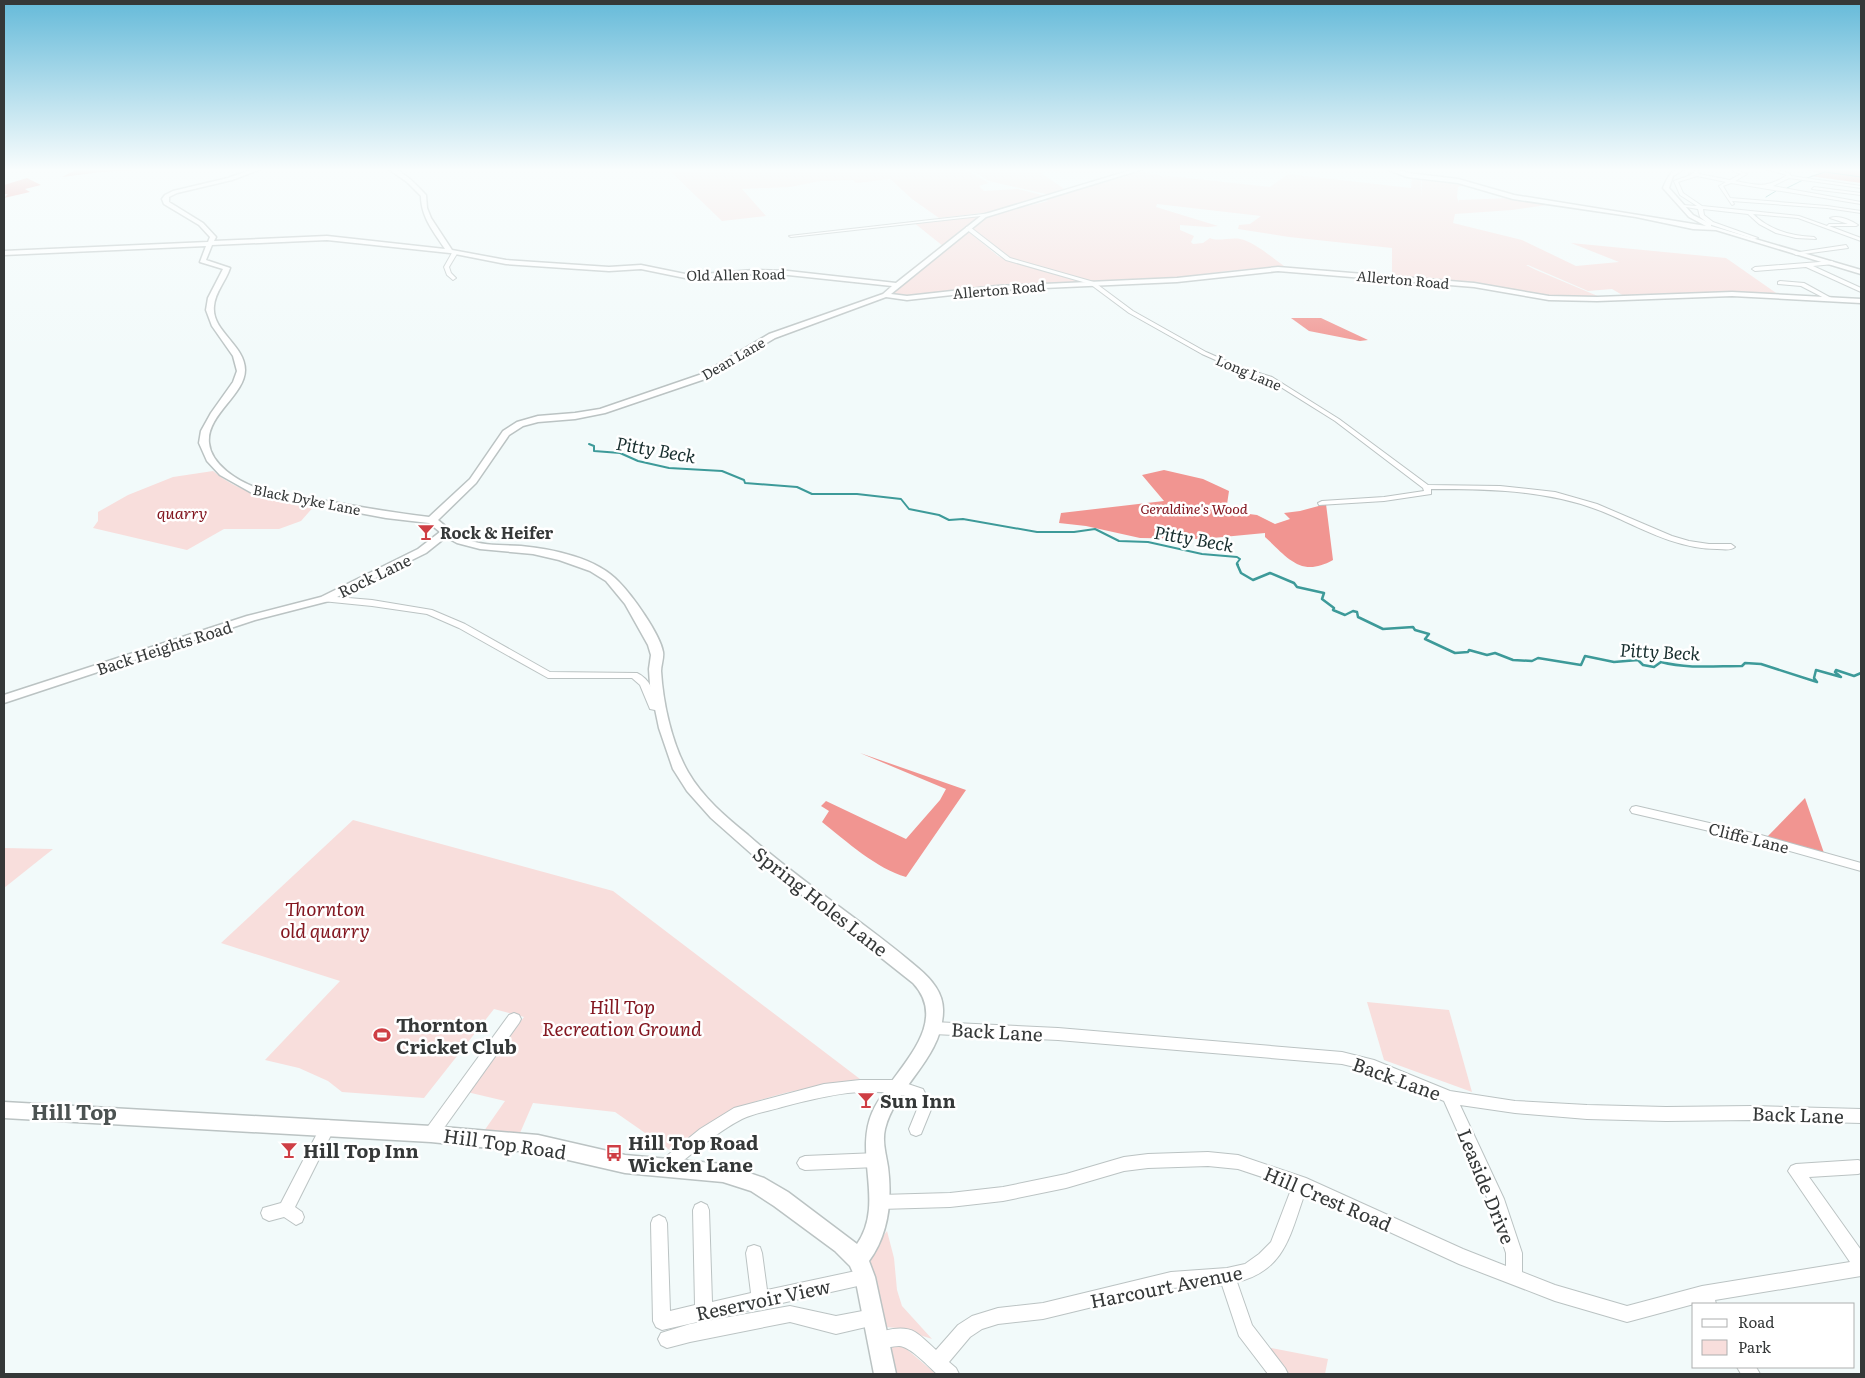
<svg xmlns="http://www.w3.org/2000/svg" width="1865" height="1378" viewBox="0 0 1865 1378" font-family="Literata,serif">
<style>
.green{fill:#f8dedc}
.forest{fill:#f19591}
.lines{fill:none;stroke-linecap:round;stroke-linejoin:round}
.stream-far2{stroke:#3d9a99;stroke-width:1}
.stream-far1{stroke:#3d9a99;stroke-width:2}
.stream{stroke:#3d9a99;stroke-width:2.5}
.minor-casing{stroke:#bbc3c3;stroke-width:2}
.tertiary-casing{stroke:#bbc3c3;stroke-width:3}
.minor{fill:#fff;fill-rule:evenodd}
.tertiary{fill:#fff;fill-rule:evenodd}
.labels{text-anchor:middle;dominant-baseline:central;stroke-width:5;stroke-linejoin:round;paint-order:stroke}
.far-street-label{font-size:14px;fill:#353838;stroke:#fff}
.far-park-label{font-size:14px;font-style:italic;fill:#831720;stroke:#fff}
.park-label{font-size:16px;font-style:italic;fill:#831720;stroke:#fff}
.poi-label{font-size:16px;font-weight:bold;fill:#353838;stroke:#fff;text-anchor:start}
.street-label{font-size:16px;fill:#353838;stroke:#fff}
.water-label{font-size:18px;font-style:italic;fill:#182e2e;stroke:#fff}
.near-street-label{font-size:19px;fill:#353838;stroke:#fff}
.near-park-label{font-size:19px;font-style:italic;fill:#831720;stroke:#fff}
.near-poi-label{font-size:19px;font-weight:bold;fill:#353838;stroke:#fff;text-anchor:start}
.near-neighbourhood-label{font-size:21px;font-weight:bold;fill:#4c5352;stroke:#fff}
</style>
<rect width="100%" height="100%" fill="#f2fafa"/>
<g class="green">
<path d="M 727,168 L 964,168 L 989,183 L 979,186 L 984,191 L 1018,189 L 1046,196 L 991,212 L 939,218 L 912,199 L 890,179 L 856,183 L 853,180 L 820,181 L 790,187 L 742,189 L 766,216 L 722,221 L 671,172 Z"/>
<path d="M 1082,168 L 1041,173 L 1066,190 L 1050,195 L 989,181 L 969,169 Z"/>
<path d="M 1137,171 L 1172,178 L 1160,175 L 1270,187 L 1288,174 L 1411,188 L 1412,177 L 1421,178 L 1421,198 L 1422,178 L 1457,182 L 1465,185 L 1458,187 L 1457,197 L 1459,203 L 1459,200 L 1512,198 L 1554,204 L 1512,210 L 1455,214 L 1453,223 L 1522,240 L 1576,266 L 1619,262 L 1571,243 L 1726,258 L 1779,295 L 1719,293 L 1624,296 L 1612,289 L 1588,291 L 1528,265 L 1526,265 L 1536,270 L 1600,297 L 1544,296 L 1506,289 L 1392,276 L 1392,248 L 1289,237 L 1238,229 L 1239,225 L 1250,224 L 1261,216 L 1157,204 L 1156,207 L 1218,226 L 1208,227 L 1180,225 L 1180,230 L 1194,236 L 1191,242 L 1193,244 L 1203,243 L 1210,238 C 1217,242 1231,237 1240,239 C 1253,241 1273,258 1284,266 L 1227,271 L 1170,279 L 1089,281 L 1016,261 L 1003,254 L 972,228 L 987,216 L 1048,201 L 1043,199 Z"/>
<path d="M 982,214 L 943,246 L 913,222 Z"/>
<path d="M 968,231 L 998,256 L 1007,260 L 1081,282 L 903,297 L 893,294 L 895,289 Z"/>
<path d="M 213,471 C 244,497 277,498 316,504 L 301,521 L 279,529 L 224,529 L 187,550 L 93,528 L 98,521 L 98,512 L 128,495 L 173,477 Z"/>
<path d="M 353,820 L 613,891 L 860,1079 C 818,1086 776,1092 736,1109 C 713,1118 692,1136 671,1151 L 615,1112 L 533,1103 L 520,1133 L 484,1131 L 505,1101 L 467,1092 L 524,1017 L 494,1009 L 424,1098 L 342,1092 L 328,1081 L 299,1068 L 265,1060 L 340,981 L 221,943 Z"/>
<path d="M 4,848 L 53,849 L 4,888 Z"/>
<path d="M 1367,1002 L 1449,1010 L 1472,1092 L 1384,1060 Z"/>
<path d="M 887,1231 L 894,1258 L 897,1290 L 902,1306 L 932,1339 L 898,1328 L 884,1327 L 867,1258 Z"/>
<path d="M 897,1341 L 936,1374 L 893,1374 L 887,1345 Z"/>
<path d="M 1266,1347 L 1328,1359 L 1325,1374 L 1287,1374 Z"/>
</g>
<g class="forest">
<path d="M 80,168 L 177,168 L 101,172 L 62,177 Z"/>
<path d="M 1799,168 L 1861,169 L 1861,183 L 1810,176 L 1820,173 Z"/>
<path d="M 27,178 L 41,185 L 25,189 L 30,192 L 4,198 L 8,194 L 4,194 L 4,185 Z"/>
<path d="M 1291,318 L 1321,318 L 1368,340 L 1360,341 L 1309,331 Z"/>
<path d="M 1164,470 L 1203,479 L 1229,491 L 1226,511 L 1257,515 L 1275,524 L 1290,519 L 1284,513 L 1300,511 L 1326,504 L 1333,560 C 1301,578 1288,558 1265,537 L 1265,533 L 1202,539 L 1140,538 L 1086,526 L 1059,523 L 1061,513 L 1164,501 L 1142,475 Z"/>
<path d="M 860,753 L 966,790 L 906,877 C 877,869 846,841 822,822 L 829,811 L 821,806 L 826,801 L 906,839 L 940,800 L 946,789 Z"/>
<path d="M 1805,798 L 1824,853 L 1767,837 Z"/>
</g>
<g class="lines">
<g class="stream-far2">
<path d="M 1807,178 L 1825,172 L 1861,177"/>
<path d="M 1787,188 L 1803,180"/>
<path d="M 1766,197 L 1776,191 L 1775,189"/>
</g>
<path class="stream-far1" d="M 589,444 L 594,446 L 594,451 L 620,453 L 638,461 L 669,468 L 722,471 L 744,480 L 745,483 L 797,487 L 812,494 L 857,494 L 901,499 L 909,509 L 939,515 L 949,520 L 963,519 L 1037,532 L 1074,532 L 1095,529 L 1119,541 L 1148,542 L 1202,554 L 1237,557 L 1240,559 L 1237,563 L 1238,565"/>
<path class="stream" d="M 1237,564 L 1241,573 L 1253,580 L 1270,573 L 1294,583 L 1297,587 L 1324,593 L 1322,599 L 1334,608 L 1333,610 L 1345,615 L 1353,611 L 1357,612 L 1358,617 L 1383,629 L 1413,627 L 1415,630 L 1429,634 L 1425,639 L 1455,653 L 1468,652 L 1469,650 L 1487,655 L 1495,653 L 1513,660 L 1532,661 L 1538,658 L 1581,665 L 1585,656 L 1614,662 L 1638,660 L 1643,665 L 1654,667 L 1661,662 C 1688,669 1715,666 1742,666 L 1745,663 L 1761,664 L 1817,682 L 1814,678 L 1816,670 L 1841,677 L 1835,672 L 1836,670 L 1854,676 L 1861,673"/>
<g class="minor-casing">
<g id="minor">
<path d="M 1696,168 L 1700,168 L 1698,171 L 1699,174 L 1730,180 L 1741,174 L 1733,171 L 1735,170 L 1747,174 L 1735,181 C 1758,185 1766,189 1787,175 L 1761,168 L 1769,168 L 1789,173 L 1791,176 L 1861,186 L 1861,188 L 1789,178 L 1773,186 L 1861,202 L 1861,204 L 1731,183 L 1723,186 L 1730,198 L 1827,206 L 1861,211 L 1861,213 L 1827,208 L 1732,201 L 1734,204 L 1732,205 L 1719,186 L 1726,182 L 1697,176 L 1678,182 L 1683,193 L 1702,206 L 1799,216 L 1827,226 L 1829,224 L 1848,224 L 1830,218 C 1839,215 1850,220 1858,225 L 1856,226 L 1829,226 L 1861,238 L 1861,241 L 1798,218 L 1753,214 C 1769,230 1792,236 1814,237 L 1816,239 L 1796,238 L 1776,233 L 1759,224 L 1748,214 L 1703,209 L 1704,215 L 1713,222 L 1758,238 L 1754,239 L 1709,224 L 1700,217 L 1698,209 L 1680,206 L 1682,205 L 1697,206 L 1680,195 L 1674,181 L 1691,175 L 1689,174 L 1694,173 Z"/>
<path d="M 1814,187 L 1861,193 L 1861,195 L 1812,189 Z"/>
<path d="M 992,213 L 990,215 L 791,237 L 789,236 Z"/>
<path d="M 966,227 L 970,227 L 1010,258 L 1094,282 L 1133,311 L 1206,352 L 1240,367 L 1272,377 L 1339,419 L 1428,485 L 1500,486 L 1555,492 L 1597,504 L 1672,536 L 1689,541 L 1709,544 L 1731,544 L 1735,547 C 1730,551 1724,549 1717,549 C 1680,549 1646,531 1613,516 C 1555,490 1493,489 1431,489 L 1431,494 L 1384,501 L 1319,505 L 1318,503 L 1322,501 L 1384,497 L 1424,491 L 1423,488 L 1335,421 L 1268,379 L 1236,369 L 1202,354 L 1129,313 L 1090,284 L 1006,260 L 966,229 Z"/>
<path d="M 1846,245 L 1848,248 L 1796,255 L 1793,253 Z"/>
<path d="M 453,251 L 458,252 L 449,267 L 451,273 L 456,278 L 453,280 L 447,275 L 444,267 Z"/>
<path d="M 1832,261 L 1835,263 L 1834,264 L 1813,266 L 1861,288 L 1861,292 L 1806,267 L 1755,271 L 1752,269 L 1755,267 Z"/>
<path d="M 1780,281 L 1804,283 L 1833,299 L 1828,300 L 1801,286 L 1778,284 L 1778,282 Z"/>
<path d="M 325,596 L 372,600 L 432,610 L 465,624 L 550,672 L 637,673 C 650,679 654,692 658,705 L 664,706 L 665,708 L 660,711 L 650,709 L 640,685 L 632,678 L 548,678 L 459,628 L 427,614 L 372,606 L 322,601 L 321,599 L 322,597 Z"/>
<path d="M 1636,806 L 1761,835 L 1861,863 L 1861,871 L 1761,843 L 1632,813 L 1630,810 L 1632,807 Z"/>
<path d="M 514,1013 L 519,1015 L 521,1019 L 519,1023 L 436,1139 L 431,1141 L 426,1139 L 424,1134 L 426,1129 L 509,1015 Z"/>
<path d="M 933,1022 L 1058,1028 L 1342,1052 L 1374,1060 L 1450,1091 L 1515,1101 L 1587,1105 L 1666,1107 L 1752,1106 L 1861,1109 L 1861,1123 L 1752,1120 L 1666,1121 L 1587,1119 L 1515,1113 L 1460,1105 L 1504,1199 L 1522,1253 L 1522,1272 L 1555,1285 L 1627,1306 L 1702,1286 L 1850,1262 L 1788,1171 L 1791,1166 L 1796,1164 L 1858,1160 L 1861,1161 L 1861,1173 L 1858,1174 L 1809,1177 L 1861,1250 L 1861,1276 L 1715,1300 L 1716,1304 L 1694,1304 L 1627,1322 L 1555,1301 L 1459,1264 L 1305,1193 C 1290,1234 1286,1270 1237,1282 L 1252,1325 L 1285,1368 L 1288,1374 L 1268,1374 L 1239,1336 L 1222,1285 L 1171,1288 L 1043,1319 L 998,1324 L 982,1329 L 970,1337 L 949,1362 L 956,1368 L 959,1374 L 937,1374 C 929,1367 910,1346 899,1346 C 889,1346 882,1351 872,1347 L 869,1341 L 872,1335 C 884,1330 903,1325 915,1332 C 923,1337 929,1344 936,1350 L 958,1325 L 972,1316 L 998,1308 L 1043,1303 L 1171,1272 L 1227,1268 L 1245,1264 L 1259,1254 L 1271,1242 L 1292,1187 L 1238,1169 L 1208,1166 L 1148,1168 L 1124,1171 L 1066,1188 L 1003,1201 L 950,1207 L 880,1209 L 874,1207 L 872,1202 L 874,1197 L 880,1195 L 950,1193 L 1003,1187 L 1066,1174 L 1124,1157 L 1148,1154 L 1208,1152 L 1238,1155 L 1306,1178 L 1463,1249 L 1506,1266 L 1506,1253 L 1488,1200 L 1444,1101 L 1367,1070 L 1342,1064 L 1058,1040 L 933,1034 L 928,1032 L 926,1028 L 928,1024 Z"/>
<path d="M 860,1080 L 896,1080 L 923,1089 L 932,1107 L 921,1134 L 916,1136 L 911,1134 L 909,1129 L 918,1107 L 913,1098 C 870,1084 824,1096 782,1107 C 769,1111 754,1113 742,1119 C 715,1133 692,1154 668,1173 L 663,1175 L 658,1173 L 655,1168 L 658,1163 L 700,1129 L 734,1108 L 824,1084 Z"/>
<path d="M 328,1120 L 333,1122 L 335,1127 L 295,1207 L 302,1212 L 304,1217 L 302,1222 L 296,1225 L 284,1217 L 269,1221 L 263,1218 L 261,1213 L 263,1208 L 281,1203 L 323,1122 Z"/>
<path d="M 877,1153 L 882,1155 L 885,1160 L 882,1165 L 877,1167 L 805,1170 L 800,1168 L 797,1163 L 800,1158 L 805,1156 Z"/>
<path d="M 701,1202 L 707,1205 L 709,1210 L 712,1302 L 751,1293 L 746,1253 L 748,1247 L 754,1245 L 760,1247 L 762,1253 L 767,1290 L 865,1269 L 871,1271 L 873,1277 L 871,1283 L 662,1330 L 656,1327 L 653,1321 L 651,1223 L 653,1218 L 659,1215 L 665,1218 L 667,1223 L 670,1311 L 695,1305 L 693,1210 L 695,1205 Z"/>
<path d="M 790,1306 L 836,1316 L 873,1309 L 879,1312 L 882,1318 L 879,1324 L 836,1334 L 790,1322 L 690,1342 L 667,1348 L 661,1345 L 658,1339 L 661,1333 L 690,1324 Z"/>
<path d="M 1737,1367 L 1756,1367 L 1760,1374 L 1741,1374 Z"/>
</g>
</g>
<g class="tertiary-casing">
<g id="tertiary">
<path d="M 256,168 L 264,168 L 232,180 L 177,193 L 169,197 L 169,202 L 203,223 L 216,237 L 214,241 L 327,236 L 445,249 C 434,232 421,217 421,196 L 407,182 L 387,168 C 402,168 416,185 426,195 L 427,208 L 431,218 L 452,250 L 506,260 L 609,267 L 641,265 L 690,275 L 754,270 L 788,271 L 896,283 L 982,215 L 1138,168 L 1147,168 L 986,217 L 891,294 L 907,296 L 997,286 L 1177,278 L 1278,267 L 1474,283 L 1549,296 L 1597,297 L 1732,292 L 1861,299 L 1861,303 L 1732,296 L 1597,301 L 1549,300 L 1474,287 L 1278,271 L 1177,282 L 997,290 L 907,300 L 886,297 L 775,338 L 708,378 L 605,413 L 575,419 L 538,422 L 523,426 L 509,435 L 476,483 L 438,520 C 446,527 455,534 465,539 C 483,546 503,545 521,546 C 553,549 597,558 619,582 C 632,595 660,634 663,652 C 664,658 661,665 661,671 C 663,704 672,744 688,772 C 703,798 726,817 748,835 C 802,883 863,921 918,968 C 931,979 944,993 943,1012 C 942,1059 896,1086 885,1129 C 882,1142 886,1154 888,1167 C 892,1199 889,1234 869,1261 L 875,1277 L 896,1374 L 874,1374 L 855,1277 L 850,1266 L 835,1251 L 774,1206 L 751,1191 L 723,1182 L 625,1173 L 538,1153 L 431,1142 L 4,1118 L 4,1102 L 431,1126 L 538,1135 L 625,1155 L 723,1164 L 764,1178 L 788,1192 L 857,1244 C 885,1204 854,1155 872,1113 C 888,1074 954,1027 913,983 L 763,864 L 711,818 L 687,791 L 673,769 L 659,728 L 650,685 L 649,669 L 651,655 L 648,645 L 625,604 L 606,581 L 590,571 L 559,560 L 533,554 L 480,549 L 457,543 L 446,537 L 426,553 L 329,601 L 255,620 L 4,703 L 4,695 L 247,616 L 321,597 L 418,549 L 440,532 L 429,523 L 386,518 L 252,493 L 220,475 L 207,461 L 199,443 L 201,431 L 211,413 L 233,382 L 237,371 L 233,356 L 212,326 L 206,310 L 208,298 L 223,269 L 200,262 L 206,246 L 4,255 L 4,251 L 208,242 L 210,237 L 199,225 L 164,204 L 162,199 L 165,195 L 173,191 L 228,178 ZM 327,240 L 450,253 L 506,264 L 609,271 L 641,269 L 690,279 L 754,274 L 788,275 L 892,286 L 883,294 L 769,334 L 702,374 L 600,409 L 575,413 L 538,416 L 517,422 L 503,431 L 470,479 L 429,517 C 388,512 347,505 305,497 C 290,494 272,494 257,488 C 238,481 211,465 209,443 C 206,415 245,395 245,370 C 245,345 211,331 214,306 C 215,292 226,281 230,268 L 206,260 L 212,245 Z"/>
<path d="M 1384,168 L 1392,168 L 1408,173 L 1458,179 L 1514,195 L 1706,226 L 1689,217 L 1663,188 C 1668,176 1672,168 1686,168 L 1673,176 L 1669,188 L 1693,215 L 1711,224 L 1711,226 L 1861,270 L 1861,274 L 1716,230 L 1693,229 L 1636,217 L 1513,199 L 1458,183 L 1407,177 Z"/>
</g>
</g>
<use href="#minor" class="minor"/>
<use href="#tertiary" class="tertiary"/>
</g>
<linearGradient id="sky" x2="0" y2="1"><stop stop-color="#65bad9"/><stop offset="0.47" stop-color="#f9fdfd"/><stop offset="1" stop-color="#f9fdfd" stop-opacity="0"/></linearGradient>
<rect width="1865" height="361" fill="url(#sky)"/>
<defs>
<g id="bar-bare" transform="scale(1.35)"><path d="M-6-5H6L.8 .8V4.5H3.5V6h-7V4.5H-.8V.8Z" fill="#ce3e44" stroke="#fff" stroke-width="2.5" paint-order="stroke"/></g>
<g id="stadium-bare" transform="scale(1.35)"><path d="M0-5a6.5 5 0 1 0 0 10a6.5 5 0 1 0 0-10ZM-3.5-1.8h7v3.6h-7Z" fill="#ce3e44" stroke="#fff" stroke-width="2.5" paint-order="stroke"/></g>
<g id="bus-bare" transform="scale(1.35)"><path d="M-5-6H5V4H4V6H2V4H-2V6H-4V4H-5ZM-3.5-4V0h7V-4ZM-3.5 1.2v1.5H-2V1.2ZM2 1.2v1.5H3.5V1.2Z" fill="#ce3e44" stroke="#fff" stroke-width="2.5" paint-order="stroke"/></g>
</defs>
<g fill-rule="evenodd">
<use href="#bar-bare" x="426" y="532"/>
<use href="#stadium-bare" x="382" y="1035"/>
<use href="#bar-bare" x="866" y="1100"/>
<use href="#bar-bare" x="289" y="1150"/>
<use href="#bus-bare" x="614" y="1153"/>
</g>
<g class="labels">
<g class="far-street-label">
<text transform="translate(736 274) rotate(-1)">Old Allen Road</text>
<text transform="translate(1403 279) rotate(5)">Allerton Road</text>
<text transform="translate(999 289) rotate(-5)">Allerton Road</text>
<text transform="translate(733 358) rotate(-30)">Dean Lane</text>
<text transform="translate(1249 372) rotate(23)">Long Lane</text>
<text transform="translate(307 499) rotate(11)">Black Dyke Lane</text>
</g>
<g class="far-park-label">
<text x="1194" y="508">Geraldine's Wood</text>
</g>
<g class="park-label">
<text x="182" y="512">quarry</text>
</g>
<g class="poi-label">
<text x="440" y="532">Rock &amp; Heifer</text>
</g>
<g class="street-label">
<text transform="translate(374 575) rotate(-26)">Rock Lane</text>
<text transform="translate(164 647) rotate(-18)">Back Heights Road</text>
<text transform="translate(1749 837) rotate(14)">Cliffe Lane</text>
</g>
<g class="water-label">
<text transform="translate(656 449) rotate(10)">Pitty Beck</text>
<text transform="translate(1194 538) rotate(10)">Pitty Beck</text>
<text transform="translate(1660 651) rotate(3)">Pitty Beck</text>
</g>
<g class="near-street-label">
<text transform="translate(821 901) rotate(38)">Spring Holes Lane</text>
<text transform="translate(997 1031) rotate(3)">Back Lane</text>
<text transform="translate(1397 1078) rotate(20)">Back Lane</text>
<text transform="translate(1798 1114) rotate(2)">Back Lane</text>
<text transform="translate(505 1143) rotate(8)">Hill Top Road</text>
<text transform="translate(1487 1186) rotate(68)">Leaside Drive</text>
<text transform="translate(1328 1198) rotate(23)">Hill Crest Road</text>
<text transform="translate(1166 1286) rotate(-11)">Harcourt Avenue</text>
<text transform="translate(763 1299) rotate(-12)">Reservoir View</text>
</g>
<g class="near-park-label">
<text x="325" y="908">Thornton<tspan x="325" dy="22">old quarry</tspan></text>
<text x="622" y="1006">Hill Top<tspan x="622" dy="22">Recreation Ground</tspan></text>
</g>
<g class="near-poi-label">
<text x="396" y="1024">Thornton<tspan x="396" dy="22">Cricket Club</tspan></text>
<text x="880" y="1100">Sun Inn</text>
<text x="628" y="1142">Hill Top Road<tspan x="628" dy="22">Wicken Lane</tspan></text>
<text x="303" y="1150">Hill Top Inn</text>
</g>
<g class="near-neighbourhood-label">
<text x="74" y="1110">Hill Top</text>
</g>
</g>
<rect width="1865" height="1378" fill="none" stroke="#353838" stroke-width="10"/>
<rect x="1692" y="1303" width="162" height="65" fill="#ffffff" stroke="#aeafaf"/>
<rect x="1702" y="1319" width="25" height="8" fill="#ffffff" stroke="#aeafaf"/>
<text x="1738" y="1328" font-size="15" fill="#353838">Road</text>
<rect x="1702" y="1340" width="25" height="15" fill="#f8dedc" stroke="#aeafaf"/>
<text x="1738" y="1353" font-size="15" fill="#353838">Park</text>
</svg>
